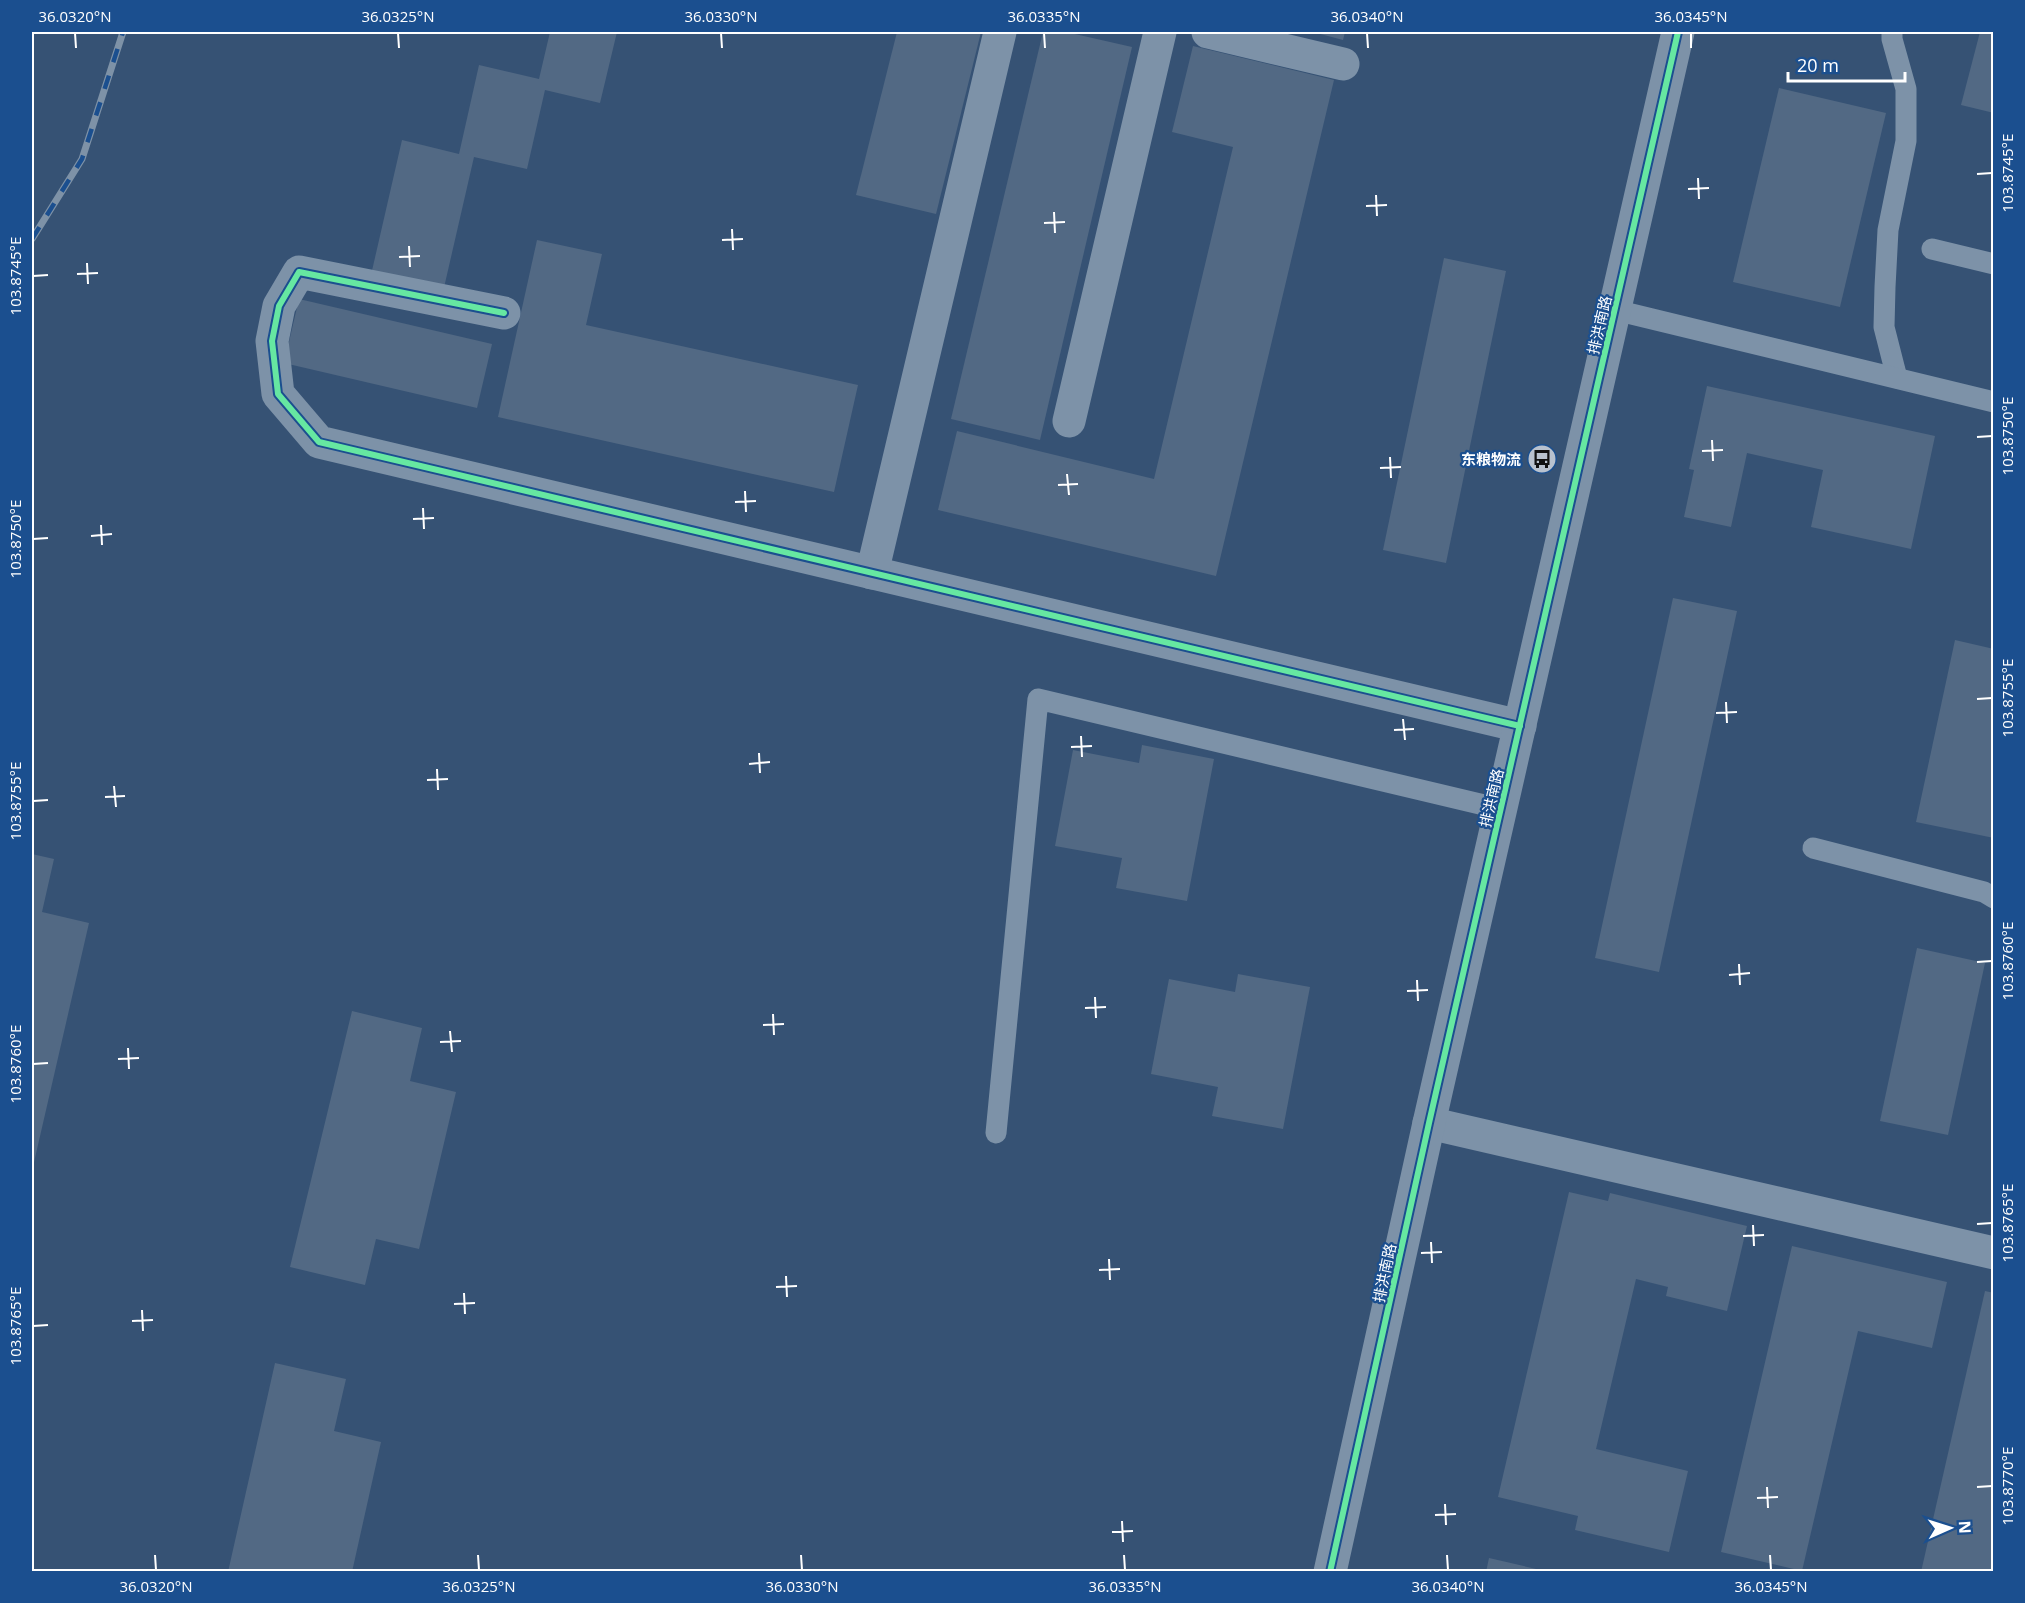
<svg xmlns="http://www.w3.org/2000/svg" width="2025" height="1603" viewBox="0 0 2025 1603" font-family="'Open Sans','Noto Sans SC',sans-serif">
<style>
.building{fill:#526984}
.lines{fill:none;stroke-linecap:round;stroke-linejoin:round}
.service{stroke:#7d92a8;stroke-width:21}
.minor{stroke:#7d92a8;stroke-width:33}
.tertiary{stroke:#7d92a8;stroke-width:33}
.rail-casing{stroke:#7e92a7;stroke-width:7}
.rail{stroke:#1b4f8f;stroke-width:4.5;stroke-dasharray:14;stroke-linecap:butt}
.cycleway-casing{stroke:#1b4f8f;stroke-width:10}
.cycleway{stroke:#66e7a1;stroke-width:6}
.ticks{fill:none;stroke:#fff;stroke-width:2}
.labels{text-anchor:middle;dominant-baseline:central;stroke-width:4.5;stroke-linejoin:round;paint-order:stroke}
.street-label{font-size:15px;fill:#fff;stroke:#1b4f8f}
.poi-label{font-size:15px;font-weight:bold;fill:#fff;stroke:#1b4f8f;text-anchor:end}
.neatline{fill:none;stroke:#fff;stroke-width:2}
.ticks-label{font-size:15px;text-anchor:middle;fill:#fff}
</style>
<rect width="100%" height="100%" fill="#365274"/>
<g class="building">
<path d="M 550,32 L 617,32 L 600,103 L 545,90 L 527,169 L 474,157 L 443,292 L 371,275 L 402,140 L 459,154 L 479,65 L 539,79 Z"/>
<path d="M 897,32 L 981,32 L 936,214 L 856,195 Z"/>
<path d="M 1043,32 L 1066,32 L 1132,47 L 1040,440 L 951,419 Z"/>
<path d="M 1313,32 L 1345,32 L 1343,40 Z"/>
<path d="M 1980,32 L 1994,32 L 1994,113 L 1961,105 Z"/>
<path d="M 1193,46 L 1334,80 L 1216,576 L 938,510 L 957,431 L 1154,479 L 1233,147 L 1172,132 Z"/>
<path d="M 1779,88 L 1886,113 L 1840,307 L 1733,282 Z"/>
<path d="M 537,240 L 602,254 L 586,325 L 858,385 L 834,492 L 498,417 Z"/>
<path d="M 1444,258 L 1506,271 L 1446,563 L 1383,550 Z"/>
<path d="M 299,299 L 492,344 L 477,408 L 284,363 Z"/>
<path d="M 1707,386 L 1935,436 L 1911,549 L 1811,527 L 1823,470 L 1747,453 L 1731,527 L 1684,517 L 1694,470 L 1689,469 Z"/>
<path d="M 1673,598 L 1737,611 L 1659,972 L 1595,958 Z"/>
<path d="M 1955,640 L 1994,649 L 1994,838 L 1916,822 Z"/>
<path d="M 1142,745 L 1214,759 L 1187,901 L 1116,888 L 1122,858 L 1055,846 L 1073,750 L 1139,763 Z"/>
<path d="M 32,854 L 54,859 L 42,912 L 89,923 L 32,1171 Z"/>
<path d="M 1917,948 L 1985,963 L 1948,1135 L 1880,1121 Z"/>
<path d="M 1238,974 L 1310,987 L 1283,1129 L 1212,1116 L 1218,1087 L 1151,1074 L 1169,979 L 1235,992 Z"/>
<path d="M 352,1011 L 422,1028 L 410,1081 L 456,1092 L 419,1249 L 376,1239 L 365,1285 L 290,1267 Z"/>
<path d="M 1569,1192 L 1608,1201 L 1610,1193 L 1747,1226 L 1727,1311 L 1666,1296 L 1668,1287 L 1636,1279 L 1596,1449 L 1688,1471 L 1669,1552 L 1575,1530 L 1578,1516 L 1498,1497 Z"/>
<path d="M 1792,1246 L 1947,1282 L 1932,1348 L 1858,1331 L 1802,1571 L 1721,1552 Z"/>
<path d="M 1985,1291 L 1994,1293 L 1994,1572 L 1921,1572 Z"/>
<path d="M 275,1363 L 346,1379 L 334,1431 L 381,1442 L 352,1572 L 228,1572 Z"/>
<path d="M 1489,1558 L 1545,1571 L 1544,1572 L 1486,1572 Z"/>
</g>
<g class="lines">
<g class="service">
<path d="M 1892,32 L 1892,39 L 1906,89 L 1906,141 L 1888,230 L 1885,287 L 1884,327 L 1897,378"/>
<path d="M 1932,249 L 1994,264"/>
<path d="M 1615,310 L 1994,402"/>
<path d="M 1813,848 L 1984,892 L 1994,898"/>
<path d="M 996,1133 L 1038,699 L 1501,809"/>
</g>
<g class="minor">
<path d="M 1208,32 L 1343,64"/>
<path d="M 504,313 L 299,272 L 279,306 L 272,341 L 278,394 L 319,442 L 1520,726"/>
<path d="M 1069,421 L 1160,32"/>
<path d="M 872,573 L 1000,32"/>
<path d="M 1429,1123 L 1994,1253"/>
</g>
<path class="tertiary" d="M 1330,1572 L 1429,1123 L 1678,32"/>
<g class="rail-casing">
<path id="rail" d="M 32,239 L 82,159 L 123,32"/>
</g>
<use href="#rail" class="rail"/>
<g class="cycleway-casing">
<g id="cycleway">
<path d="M 504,313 L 299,272 L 279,306 L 272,341 L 278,394 L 319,442 L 1520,726"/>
<path d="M 1330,1572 L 1429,1123 L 1678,32"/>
</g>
</g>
<use href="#cycleway" class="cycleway"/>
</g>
<path class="ticks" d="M 75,33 L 76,48M 398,33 L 399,48M 721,33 L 722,48M 1044,33 L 1045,48M 1367,33 L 1368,48M 1691,33 L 1691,48M 1977,174 L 1992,173M 1698,178 L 1699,199M 1688,189 L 1709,188M 1376,195 L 1377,216M 1366,206 L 1387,205M 1054,212 L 1055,233M 1044,223 L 1065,222M 732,229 L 733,250M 722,240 L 743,239M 409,246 L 410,267M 399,257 L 420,256M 87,263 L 88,284M 77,274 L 98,273M 33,276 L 48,275M 1977,437 L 1992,436M 1712,440 L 1713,461M 1702,451 L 1723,450M 1390,457 L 1391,478M 1380,468 L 1401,467M 1067,474 L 1069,495M 1058,485 L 1078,484M 745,491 L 746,512M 735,502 L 756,501M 423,508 L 424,529M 413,519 L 434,518M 101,525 L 102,545M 91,536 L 112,534M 33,539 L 48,538M 1977,699 L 1992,698M 1726,702 L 1727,723M 1716,713 L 1737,712M 1403,719 L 1405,740M 1394,730 L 1414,729M 1081,736 L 1082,757M 1071,747 L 1092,746M 759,753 L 760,773M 749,764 L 770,762M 437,769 L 438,790M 427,780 L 448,779M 114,786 L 116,807M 105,797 L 125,796M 33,801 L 48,800M 1977,962 L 1992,961M 1739,964 L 1740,985M 1729,975 L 1750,973M 1417,980 L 1418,1001M 1407,991 L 1428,990M 1095,997 L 1096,1018M 1085,1008 L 1106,1007M 773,1014 L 774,1035M 763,1025 L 784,1024M 450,1031 L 452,1052M 440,1042 L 461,1041M 128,1048 L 129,1069M 118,1059 L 139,1058M 33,1064 L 48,1063M 1977,1224 L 1992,1223M 1753,1225 L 1754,1246M 1743,1236 L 1764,1235M 1431,1242 L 1432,1263M 1421,1253 L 1442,1252M 1109,1259 L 1110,1280M 1099,1270 L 1120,1269M 786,1276 L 787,1297M 776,1287 L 797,1286M 464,1293 L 465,1314M 454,1304 L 475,1303M 142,1310 L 143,1331M 132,1321 L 153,1320M 33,1326 L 48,1325M 1767,1487 L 1768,1508M 1977,1487 L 1992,1486M 1757,1498 L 1778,1497M 1445,1504 L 1446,1525M 1435,1515 L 1456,1514M 1122,1521 L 1123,1542M 1112,1532 L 1133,1531M 155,1555 L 156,1570M 478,1555 L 479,1570M 801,1555 L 802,1570M 1124,1555 L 1125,1570M 1447,1555 L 1448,1570M 1770,1555 L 1771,1570"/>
<defs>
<g id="bus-disc" transform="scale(1.5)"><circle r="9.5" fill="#b9c2ce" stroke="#1b4f8f"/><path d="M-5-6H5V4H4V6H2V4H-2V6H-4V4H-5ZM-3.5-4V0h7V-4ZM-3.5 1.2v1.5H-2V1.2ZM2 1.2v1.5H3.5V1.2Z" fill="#111"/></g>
</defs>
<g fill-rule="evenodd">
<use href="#bus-disc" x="1542" y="459"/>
</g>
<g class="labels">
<g class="street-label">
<text transform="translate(1599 325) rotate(-77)">排洪南路</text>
<text transform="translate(1491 798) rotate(-77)">排洪南路</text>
<text transform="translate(1384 1273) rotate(-78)">排洪南路</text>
</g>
<g class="poi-label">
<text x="1521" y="459">东粮物流</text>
</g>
</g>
<rect width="2025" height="1603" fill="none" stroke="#1b4f8f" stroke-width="66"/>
<g transform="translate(1950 1528) rotate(87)" stroke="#1b4f8f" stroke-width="4.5" paint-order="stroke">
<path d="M0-4.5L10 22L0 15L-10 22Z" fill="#ffffff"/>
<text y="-9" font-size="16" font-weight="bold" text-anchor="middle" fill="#ffffff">N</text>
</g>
<path d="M1788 72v9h117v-9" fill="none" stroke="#ffffff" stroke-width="3"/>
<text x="1797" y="72" font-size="18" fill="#ffffff" stroke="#1b4f8f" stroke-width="4.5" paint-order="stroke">20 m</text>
<rect x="33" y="33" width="1959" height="1537" class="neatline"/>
<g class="ticks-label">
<text x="75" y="22">36.0320°N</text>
<text x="398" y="22">36.0325°N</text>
<text x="721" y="22">36.0330°N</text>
<text x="1044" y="22">36.0335°N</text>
<text x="1367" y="22">36.0340°N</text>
<text x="1691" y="22">36.0345°N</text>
<text transform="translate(2008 173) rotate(-90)" y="5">103.8745°E</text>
<text transform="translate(16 276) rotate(-90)" y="5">103.8745°E</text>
<text transform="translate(2008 436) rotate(-90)" y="5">103.8750°E</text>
<text transform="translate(16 539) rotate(-90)" y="5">103.8750°E</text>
<text transform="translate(2008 698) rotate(-90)" y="5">103.8755°E</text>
<text transform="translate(16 801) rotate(-90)" y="5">103.8755°E</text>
<text transform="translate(2008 961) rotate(-90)" y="5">103.8760°E</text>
<text transform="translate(16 1064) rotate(-90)" y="5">103.8760°E</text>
<text transform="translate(2008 1223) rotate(-90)" y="5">103.8765°E</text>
<text transform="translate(16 1326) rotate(-90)" y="5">103.8765°E</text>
<text transform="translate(2008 1486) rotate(-90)" y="5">103.8770°E</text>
<text x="156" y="1592">36.0320°N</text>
<text x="479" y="1592">36.0325°N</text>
<text x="802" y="1592">36.0330°N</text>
<text x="1125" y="1592">36.0335°N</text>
<text x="1448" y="1592">36.0340°N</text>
<text x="1771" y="1592">36.0345°N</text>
</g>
</svg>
